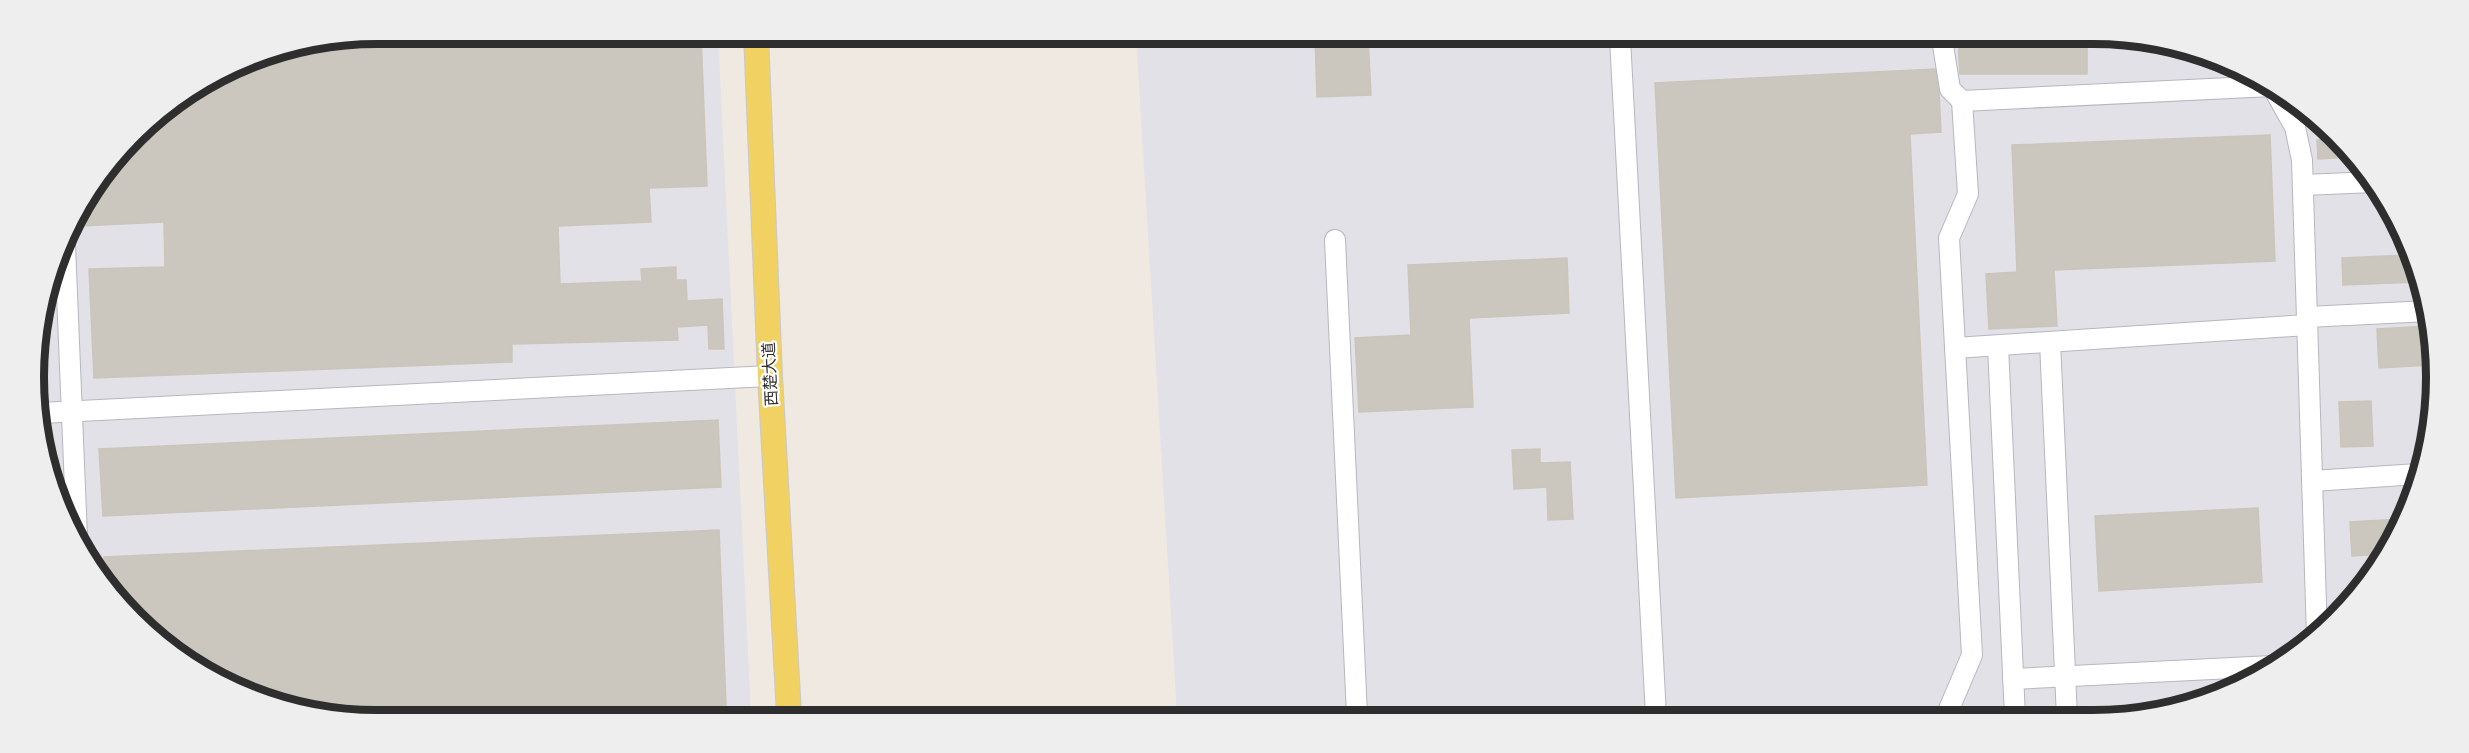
<svg xmlns="http://www.w3.org/2000/svg" width="2469" height="753" viewBox="0 0 2469 753" font-family="Rubik,'Noto Sans SC',sans-serif">
<style>
.industrial{fill:#e3e1e8}
.building{fill:#cbc7bf;stroke:#cbc5ba;stroke-width:1.5}
.lines{fill:none;stroke-linecap:round;stroke-linejoin:round}
.minor-casing{stroke:#b4b7c1;stroke-width:22}
.major-casing{stroke:#c9c9c9;stroke-width:26}
.minor{stroke:#fff;stroke-width:20}
.major{stroke:#f2d163;stroke-width:24}
.labels{text-anchor:middle;dominant-baseline:central;stroke-width:4.5;stroke-linejoin:round;paint-order:stroke}
.street-label{font-size:16px;fill:#2e2e2e;stroke:#fff}
.rim{fill:none;stroke:#2e2e2e;stroke-width:8}
</style>
<rect width="100%" height="100%" fill="#efe9e1"/>
<g class="industrial">
<path d="M 377,33 L 718,34 L 751,714 L 309,713 L 185,662 L 91,568 L 45,465 L 36,332 L 69,224 L 150,118 L 245,59 Z"/>
<path d="M 1136,36 L 2160,40 L 2284,91 L 2378,186 L 2429,310 L 2429,444 L 2390,548 L 2319,635 L 2244,685 L 2137,717 L 1177,715 Z"/>
</g>
<g class="building">
<path d="M 376,33 L 701,34 L 707,186 L 649,188 L 651,222 L 558,226 L 560,284 L 642,281 L 641,269 L 676,267 L 676,280 L 686,280 L 687,301 L 722,299 L 724,349 L 709,349 L 708,325 L 677,327 L 678,340 L 512,344 L 512,362 L 94,378 L 89,269 L 165,267 L 164,222 L 82,226 L 81,208 L 150,118 L 245,59 Z"/>
<path d="M 1315,37 L 1368,37 L 1371,95 L 1317,97 Z"/>
<path d="M 1958,39 L 2087,39 L 2087,74 L 1960,74 Z"/>
<path d="M 1935,69 L 1939,93 L 1941,132 L 1910,134 L 1927,485 L 1676,498 L 1655,83 Z"/>
<path d="M 2270,135 L 2275,261 L 2054,270 L 2057,326 L 1989,329 L 1986,274 L 2017,272 L 2012,145 Z"/>
<path d="M 2331,139 L 2343,150 L 2349,157 L 2318,159 L 2317,140 Z"/>
<path d="M 2407,255 L 2418,282 L 2343,285 L 2342,258 Z"/>
<path d="M 1567,258 L 1569,313 L 1469,318 L 1473,407 L 1359,412 L 1355,338 L 1411,335 L 1408,265 Z"/>
<path d="M 2429,326 L 2429,365 L 2379,368 L 2377,329 Z"/>
<path d="M 2371,401 L 2373,446 L 2341,447 L 2339,402 Z"/>
<path d="M 718,420 L 721,487 L 103,516 L 99,449 Z"/>
<path d="M 1540,449 L 1540,463 L 1570,462 L 1573,519 L 1548,520 L 1547,487 L 1514,489 L 1512,450 Z"/>
<path d="M 2258,508 L 2262,582 L 2099,591 L 2095,516 Z"/>
<path d="M 2401,519 L 2390,548 L 2385,554 L 2352,556 L 2350,522 Z"/>
<path d="M 719,530 L 726,705 L 641,709 L 641,714 L 309,713 L 185,662 L 106,582 L 104,557 Z"/>
</g>
<g class="lines">
<g class="minor-casing">
<g id="minor">
<path d="M 1620,38 L 1656,716"/>
<path d="M 1942,39 L 1950,89 L 1962,101 L 2272,86 L 2295,127 L 2302,160 L 2317,636"/>
<path d="M 2303,185 L 2374,182"/>
<path d="M 1335,240 L 1357,715"/>
<path d="M 65,245 L 77,537"/>
<path d="M 2307,317 L 2429,311"/>
<path d="M 2050,342 L 2067,717"/>
<path d="M 1998,346 L 2015,717"/>
<path d="M 1955,348 L 2307,325"/>
<path d="M 41,413 L 770,376"/>
<path d="M 2312,481 L 2418,474"/>
<path d="M 2013,679 L 2272,666"/>
<path d="M 1950,717 L 1949,709 L 1972,655 L 1949,238 L 1968,194 L 1962,101"/>
</g>
</g>
<g class="major-casing">
<path id="major" d="M 756,34 L 770,376 L 789,714"/>
</g>
<use href="#minor" class="minor"/>
<use href="#major" class="major"/>
</g>
<g class="labels">
<g class="street-label">
<text transform="translate(770 374) rotate(-93)">西楚大道</text>
</g>
</g>
<path d="M0 0H2469V753H0ZM377 44H2093A333 333 0 0 1 2426 377V377A333 333 0 0 1 2093 710H377A333 333 0 0 1 44 377V377A333 333 0 0 1 377 44Z" fill="#eee" fill-rule="evenodd"/>
<path class="rim" d="M377 44H2093A333 333 0 0 1 2426 377V377A333 333 0 0 1 2093 710H377A333 333 0 0 1 44 377V377A333 333 0 0 1 377 44Z"/>
</svg>
